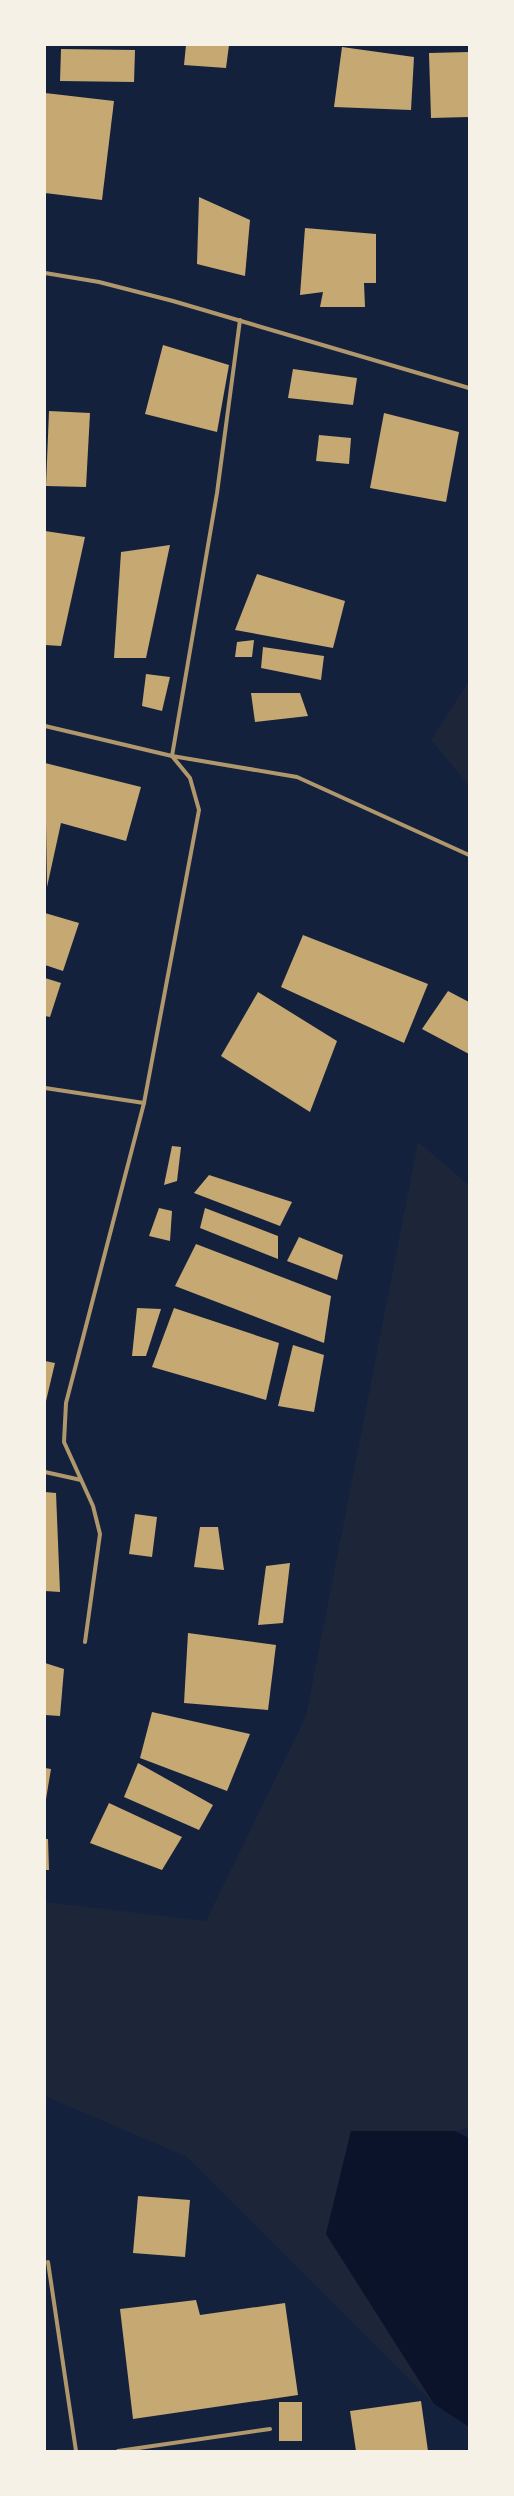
<svg xmlns="http://www.w3.org/2000/svg" width="514" height="2496" viewBox="0 0 514 2496" font-family="'Varela Round',sans-serif">
<style>
.green{fill:#1d2539}
.water{fill:#0b132b}
.building{fill:#c6a872}
.lines{fill:none;stroke-linecap:round;stroke-linejoin:round}
.minor{stroke:#b1986c;stroke-width:4}
</style>
<rect width="100%" height="100%" fill="#14213d"/>
<g class="green">
<path d="M 469,681 L 469,785 L 431,740 Z"/>
<path d="M 418,1142 L 469,1185 L 469,2127 L 455,2131 L 351,2131 L 326,2234 L 434,2404 L 187,2157 L 45,2096 L 45,1902 L 206,1921 L 306,1716 Z"/>
</g>
<path class="water" d="M 351,2131 L 455,2131 L 469,2138 L 469,2427 L 434,2404 L 326,2234 Z"/>
<g class="building">
<path d="M 186,45 L 229,45 L 226,68 L 184,65 Z"/>
<path d="M 342,47 L 414,57 L 411,110 L 334,107 Z"/>
<path d="M 61,49 L 135,50 L 134,82 L 60,81 Z"/>
<path d="M 469,52 L 469,117 L 431,118 L 429,53 Z"/>
<path d="M 45,93 L 114,101 L 102,200 L 45,193 Z"/>
<path d="M 199,197 L 250,220 L 245,276 L 197,264 Z"/>
<path d="M 305,228 L 376,234 L 376,283 L 364,283 L 365,307 L 320,307 L 323,292 L 300,295 Z"/>
<path d="M 163,345 L 229,365 L 217,432 L 145,414 Z"/>
<path d="M 293,369 L 357,378 L 353,405 L 288,398 Z"/>
<path d="M 49,411 L 90,413 L 86,487 L 46,486 Z"/>
<path d="M 384,413 L 459,432 L 446,502 L 370,488 Z"/>
<path d="M 319,435 L 351,438 L 349,464 L 316,461 Z"/>
<path d="M 45,531 L 85,537 L 61,646 L 45,645 Z"/>
<path d="M 170,545 L 146,658 L 114,658 L 121,552 Z"/>
<path d="M 257,574 L 345,601 L 333,648 L 235,630 Z"/>
<path d="M 254,640 L 252,657 L 235,657 L 237,642 Z"/>
<path d="M 263,647 L 324,656 L 321,680 L 261,668 Z"/>
<path d="M 146,674 L 170,677 L 162,711 L 142,706 Z"/>
<path d="M 251,693 L 300,693 L 308,716 L 255,722 Z"/>
<path d="M 45,763 L 141,787 L 126,841 L 61,823 L 47,887 Z"/>
<path d="M 45,913 L 79,923 L 63,971 L 45,965 Z"/>
<path d="M 303,935 L 428,984 L 404,1043 L 281,987 Z"/>
<path d="M 45,978 L 61,983 L 50,1017 L 45,1016 Z"/>
<path d="M 448,991 L 469,1002 L 469,1054 L 422,1029 Z"/>
<path d="M 258,992 L 337,1041 L 310,1112 L 221,1056 Z"/>
<path d="M 172,1146 L 181,1147 L 177,1181 L 164,1185 Z"/>
<path d="M 209,1175 L 292,1202 L 280,1226 L 194,1193 Z"/>
<path d="M 159,1208 L 172,1211 L 170,1241 L 149,1236 Z"/>
<path d="M 205,1208 L 278,1236 L 278,1259 L 200,1228 Z"/>
<path d="M 299,1237 L 343,1255 L 337,1280 L 287,1261 Z"/>
<path d="M 196,1244 L 331,1296 L 324,1343 L 175,1286 Z"/>
<path d="M 137,1308 L 161,1309 L 146,1356 L 132,1356 Z"/>
<path d="M 174,1308 L 279,1343 L 266,1400 L 152,1367 Z"/>
<path d="M 293,1345 L 324,1355 L 314,1412 L 278,1406 Z"/>
<path d="M 45,1361 L 55,1363 L 46,1401 L 45,1401 Z"/>
<path d="M 45,1492 L 56,1493 L 60,1592 L 45,1591 Z"/>
<path d="M 135,1514 L 157,1517 L 152,1557 L 129,1554 Z"/>
<path d="M 200,1527 L 218,1527 L 224,1570 L 194,1567 Z"/>
<path d="M 290,1563 L 283,1623 L 258,1625 L 266,1566 Z"/>
<path d="M 188,1633 L 276,1645 L 268,1710 L 184,1703 Z"/>
<path d="M 45,1663 L 64,1669 L 60,1716 L 45,1715 Z"/>
<path d="M 152,1712 L 250,1734 L 227,1791 L 140,1758 Z"/>
<path d="M 138,1763 L 213,1805 L 199,1830 L 124,1797 Z"/>
<path d="M 45,1768 L 51,1769 L 46,1799 L 45,1799 Z"/>
<path d="M 109,1803 L 182,1837 L 162,1870 L 90,1843 Z"/>
<path d="M 45,1839 L 48,1839 L 49,1870 L 45,1870 Z"/>
<path d="M 138,2196 L 190,2200 L 185,2257 L 133,2253 Z"/>
<path d="M 196,2300 L 200,2315 L 285,2303 L 298,2395 L 133,2419 L 120,2309 Z"/>
<path d="M 421,2401 L 428,2451 L 356,2451 L 350,2411 Z"/>
<rect x="279" y="2402" width="23" height="39"/>
</g>
<g class="lines">
<g class="minor">
<path d="M 45,273 L 99,282 L 173,301 L 469,388"/>
<path d="M 45,726 L 172,756 L 297,777 L 469,855"/>
<path d="M 45,1088 L 144,1103"/>
<path d="M 45,1472 L 81,1480"/>
<path d="M 85,1642 L 100,1534 L 93,1506 L 64,1442 L 66,1403 L 144,1103 L 199,810 L 190,778 L 172,756 L 217,493 L 240,320"/>
<path d="M 48,2262 L 76,2451"/>
<path d="M 118,2451 L 270,2429"/>
</g>
</g>
<rect width="514" height="2496" fill="none" stroke="#f6f1e7" stroke-width="92"/>
</svg>
